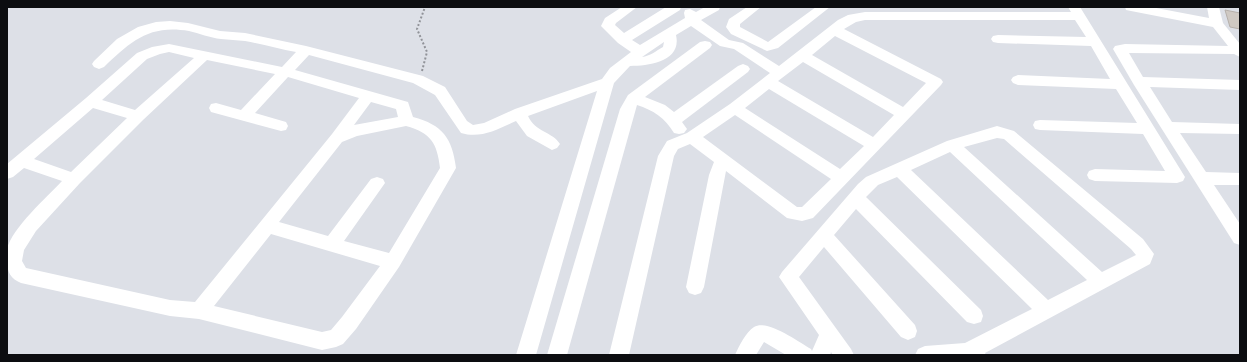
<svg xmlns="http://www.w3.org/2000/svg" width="1247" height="362" viewBox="0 0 1247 362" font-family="Roboto,sans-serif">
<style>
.building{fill:#cfc9c3;stroke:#b5afaa}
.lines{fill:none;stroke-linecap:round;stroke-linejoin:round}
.path{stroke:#919399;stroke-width:2;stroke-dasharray:2 2;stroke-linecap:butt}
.minor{fill:#fff;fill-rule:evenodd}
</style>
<rect width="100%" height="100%" fill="#dde0e7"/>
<path class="building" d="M 1225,10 L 1240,13 L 1240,29 L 1230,27 Z"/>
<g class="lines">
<path class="path" d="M 422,71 L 427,52 L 417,29 L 425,7"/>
<g class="minor">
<path d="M 622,7 L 637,7 L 616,23 L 615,25 L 624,33 L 666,7 L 681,7 L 680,10 L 632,40 L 640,45 L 685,18 L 684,13 L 685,10 L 690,9 L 696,12 L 705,7 L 720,7 L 719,10 L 701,20 L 729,40 L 743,43 L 779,66 L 838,20 L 848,15 L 865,12 L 1071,12 L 1068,7 L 1080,7 L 1185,177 L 1183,181 L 1177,183 L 1095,181 L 1089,179 L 1087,175 L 1089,171 L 1095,169 L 1165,171 L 1143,134 L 1040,130 L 1035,129 L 1033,125 L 1035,121 L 1040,120 L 1137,123 L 1116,89 L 1018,85 L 1013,83 L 1011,80 L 1013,77 L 1018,75 L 1110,79 L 1091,46 L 998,43 L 993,42 L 991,39 L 993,36 L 998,35 L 1086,37 L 1075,20 L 865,20 L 856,22 L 844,29 L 941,79 L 943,82 L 941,85 L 813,218 L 802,221 L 787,218 L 726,171 L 704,287 L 701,293 L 695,295 L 689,293 L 686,287 L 709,175 L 714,162 L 690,144 L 678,149 L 674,156 L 629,355 L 609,355 L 658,156 L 667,141 L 687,133 L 730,104 L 770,73 L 734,49 L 720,46 L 691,26 L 676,35 C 682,61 650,66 630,66 L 614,83 L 536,355 L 516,355 L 597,91 L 528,116 C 535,132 553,132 560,144 L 557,148 L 552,150 L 527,136 L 516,121 C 498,129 481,139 461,133 L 435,95 L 413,83 L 309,55 L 295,70 L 408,102 L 413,117 C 443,125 452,138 456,168 L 399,267 L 356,329 L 343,344 L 336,347 L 322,350 L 199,319 L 170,316 L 21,283 C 11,279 7,272 7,261 C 7,258 6,253 7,249 C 12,228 47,197 62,181 L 24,168 L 13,177 L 7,179 L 7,164 L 86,98 L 137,53 L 152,47 L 169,44 L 282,67 L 296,52 C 279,49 262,44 245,41 C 237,40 229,40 221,39 C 210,38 199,33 189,31 C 149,24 130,42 104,67 L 99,69 L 94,67 L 92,64 L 94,61 L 117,39 L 138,27 L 156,22 L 170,21 L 188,23 L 220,31 L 245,33 L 306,46 L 423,76 L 445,87 L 467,121 L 473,125 L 484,123 L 515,109 L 602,79 L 610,68 L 631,52 L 618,43 L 601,26 L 605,18 ZM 835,36 L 926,83 L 903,107 L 812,55 ZM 664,42 L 663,47 C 656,51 650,56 642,57 ZM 169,52 L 194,58 L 135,110 L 102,100 L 147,59 L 160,54 ZM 207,60 L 275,74 L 241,110 L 216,103 L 211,104 L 209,108 L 211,112 L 281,131 L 286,130 L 288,126 L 286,122 L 255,113 L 288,77 L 359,98 L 332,134 L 195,302 L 170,300 L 26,268 L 22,261 L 24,250 L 36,231 L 80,183 L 143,120 ZM 803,62 L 894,115 L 873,137 L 778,81 ZM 769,89 L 864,146 L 840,169 L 745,108 ZM 371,102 L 396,109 L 398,117 L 354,125 ZM 93,108 L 127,118 L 71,172 L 34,159 ZM 735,115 L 831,179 L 802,207 L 797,207 L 703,137 ZM 406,126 C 431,133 437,143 440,168 L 389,253 L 344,241 L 385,183 L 383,179 L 377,177 L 371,179 L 328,236 L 279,222 L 342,142 L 357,136 ZM 271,234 L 380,266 L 342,317 L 331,330 L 322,332 L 214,306 Z"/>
<path d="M 747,7 L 761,7 L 740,24 L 740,27 L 768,42 L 816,7 L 830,7 L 778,48 L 767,51 L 731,34 L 726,27 L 729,19 Z"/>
<path d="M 1125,7 L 1151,7 L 1209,18 L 1207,7 L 1219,7 L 1223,23 L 1240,44 L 1240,57 L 1234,54 L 1129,53 L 1143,77 L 1240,80 L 1240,90 L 1150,87 L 1172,122 L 1240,124 L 1240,134 L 1180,133 L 1206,172 L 1240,173 L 1240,185 L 1214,185 L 1240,224 L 1240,245 L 1234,243 L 1134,85 L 1113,49 L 1115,46 L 1125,44 L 1228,46 L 1213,27 L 1131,11 L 1126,10 Z"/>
<path d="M 705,41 L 710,42 L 712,45 L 710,48 L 645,97 L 665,105 L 674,112 L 738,66 L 743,64 L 748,66 L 750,69 L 748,72 L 682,122 L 687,129 L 684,133 L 679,134 L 674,133 C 665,118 653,110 637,105 L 567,355 L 547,355 L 620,109 L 628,95 L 700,42 Z"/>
<path d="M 997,126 L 1014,131 L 1143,239 L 1154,254 L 1150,264 L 985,353 L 986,355 L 915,355 L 918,349 L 925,346 L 965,343 L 1032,309 L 897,177 L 878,185 L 866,197 L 981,310 L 983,316 L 981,322 L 974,324 L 967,322 L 856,209 L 834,235 L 915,325 L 917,331 L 915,337 L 908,340 L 901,337 L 824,247 L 799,277 L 851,349 L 854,355 L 833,355 L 831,352 L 830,355 L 786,355 L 764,342 L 756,355 L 735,355 C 739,346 746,332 754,327 C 768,319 798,342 811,349 L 812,351 L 819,335 L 779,277 L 782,272 L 858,184 L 866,177 L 947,141 ZM 997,138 L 1004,139 L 1131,249 L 1136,255 L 1102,272 L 964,147 ZM 950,152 L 1087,280 L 1048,300 L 911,170 Z"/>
</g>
</g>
<rect width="1247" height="362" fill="none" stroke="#0c0d10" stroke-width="16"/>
</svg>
